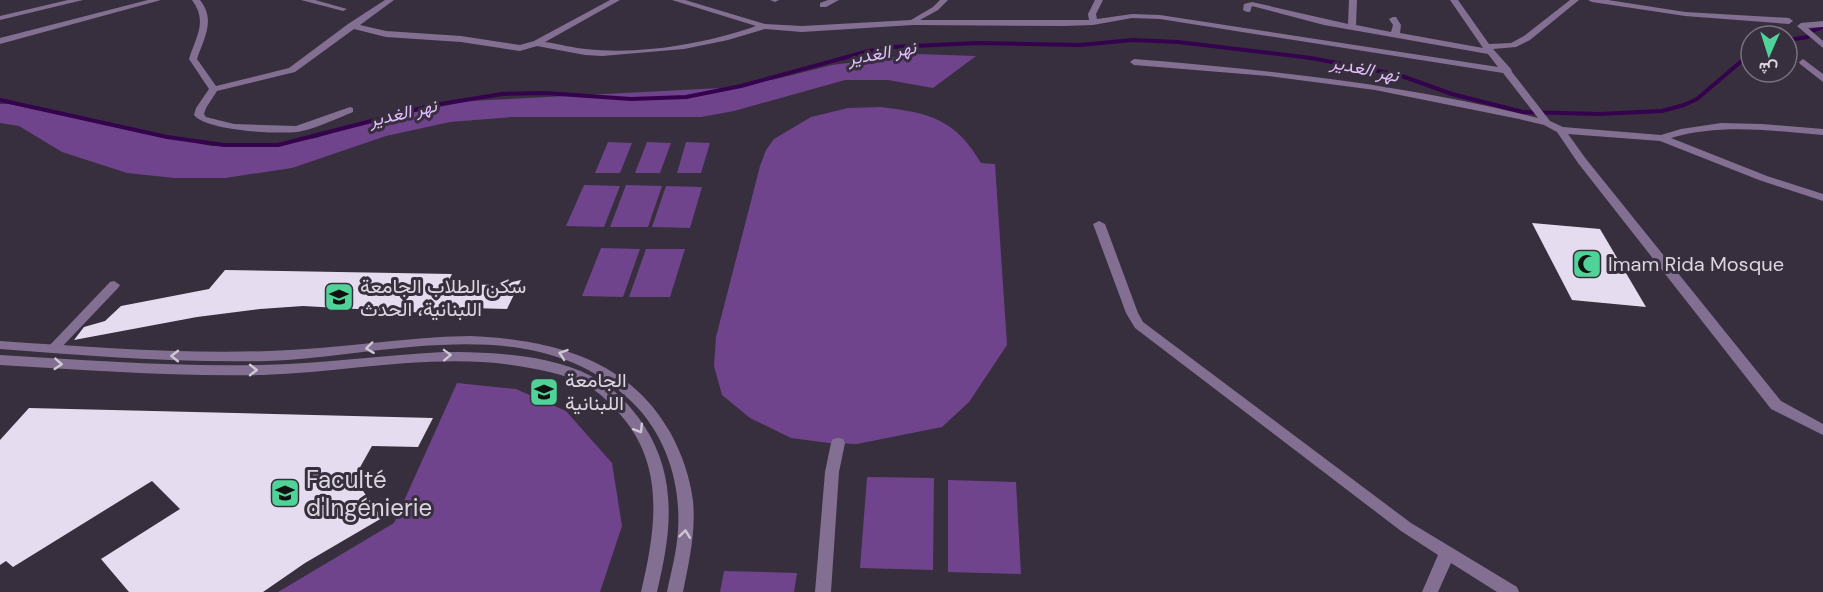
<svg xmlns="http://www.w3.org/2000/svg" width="1823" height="592" viewBox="0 0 1823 592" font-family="'DM Sans',Vazirmatn,sans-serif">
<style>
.green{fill:#70438d}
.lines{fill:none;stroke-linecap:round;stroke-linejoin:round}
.stream{stroke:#35024e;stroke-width:4}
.building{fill:#e6dcef}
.pedestrian{fill:#836f92;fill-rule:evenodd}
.minor{fill:#836f92;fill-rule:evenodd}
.oneway{stroke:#cfc7d4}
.labels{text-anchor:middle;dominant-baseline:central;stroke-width:6;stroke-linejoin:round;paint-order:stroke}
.far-water-label{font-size:18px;font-style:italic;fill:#e1bdfc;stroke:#372f3d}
.poi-label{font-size:20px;fill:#dcd6e0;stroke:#372f3d;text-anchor:start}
.near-poi-label{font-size:24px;fill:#dcd6e0;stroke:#372f3d;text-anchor:start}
</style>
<rect width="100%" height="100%" fill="#372f3d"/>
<g class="green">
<path d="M 917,54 L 976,56 L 933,88 L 888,80 L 845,80 L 734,111 L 701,117 L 512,117 L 450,122 L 386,136 L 292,168 L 225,178 L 174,178 L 127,173 L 62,152 L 19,126 L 0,123 L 0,104 L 9,104 L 211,146 L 276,145 L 316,138 L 375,120 L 469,101 L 721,88 L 776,79 L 832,65 Z"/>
<path d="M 881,107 C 930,113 955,119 981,163 L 995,164 L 1007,345 L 969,402 L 942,427 L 857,444 L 829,443 L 791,438 L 750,418 L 722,395 L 714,366 L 716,337 L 760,166 L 766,150 L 774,139 L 811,117 L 848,108 Z"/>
<path d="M 608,142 L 632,143 L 620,173 L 595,173 Z"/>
<path d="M 647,142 L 671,143 L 660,173 L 635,173 Z"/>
<path d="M 686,142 L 710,143 L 701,173 L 677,173 Z"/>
<path d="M 584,185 L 620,186 L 604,227 L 566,226 Z"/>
<path d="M 626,185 L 662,186 L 648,227 L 610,227 Z"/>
<path d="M 666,186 L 702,187 L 690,228 L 652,227 Z"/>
<path d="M 601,248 L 640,249 L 623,297 L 582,296 Z"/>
<path d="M 646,249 L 685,249 L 670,297 L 629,297 Z"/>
<path d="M 457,383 L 516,389 L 566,411 L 612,463 L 622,526 L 600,592 L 278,592 L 394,523 Z"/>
<path d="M 867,477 L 934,478 L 933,570 L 860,568 Z"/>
<path d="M 948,480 L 1016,482 L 1021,574 L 948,572 Z"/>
<path d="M 724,571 L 797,573 L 794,592 L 720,592 Z"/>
</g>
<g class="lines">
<g class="stream">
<path d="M 1809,32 L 1823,27"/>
<path d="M 1787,40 L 1808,37"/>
<path d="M 0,100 L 167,137 L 224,145 L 278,145 L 434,105 L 502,94 L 545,93 L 631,99 L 686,97 L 741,86 L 869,51 L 893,47 L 977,43 L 1080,45 L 1133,40 L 1178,42 L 1311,58 L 1399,75 L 1452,94 L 1523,112 L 1599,114 L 1662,111 L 1684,105 L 1697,99 L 1751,53"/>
</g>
</g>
<g class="building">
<path d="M 1532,223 L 1600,229 L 1646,307 L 1572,300 Z"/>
<path d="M 225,270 L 452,274 L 447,284 L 499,285 L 521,280 L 507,309 L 470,308 L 465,315 L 303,306 L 260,309 L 197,317 L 74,340 L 84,327 L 105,321 L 121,306 L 209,289 Z"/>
<path d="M 29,408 L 433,418 L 418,447 L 372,446 L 354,478 L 382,518 L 305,563 L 263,592 L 129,592 L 101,559 L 180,509 L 152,481 L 13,567 L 6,561 L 0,565 L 0,440 Z"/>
</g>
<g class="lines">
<g class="pedestrian">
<path d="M 114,281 L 120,285 L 118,288 L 58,351 L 50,351 L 48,348 L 50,345 L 110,282 Z"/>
<path d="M 838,438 L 843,439 L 845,443 L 839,472 L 831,592 L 815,592 L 825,472 L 831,443 L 833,439 Z"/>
</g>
<g class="minor">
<path d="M 68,0 L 83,0 L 0,20 L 0,16 Z"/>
<path d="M 148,0 L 161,0 L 0,44 L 0,38 Z"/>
<path d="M 192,0 L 200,0 C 216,20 204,38 197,59 L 216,86 L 289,68 L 348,24 L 385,0 L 394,0 L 360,25 L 386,31 L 461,36 L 520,45 L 534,41 L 610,0 L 620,0 L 545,42 C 559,44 573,48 586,49 C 640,55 705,44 756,26 L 672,0 L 685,0 L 765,24 L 802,26 L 911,20 L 933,7 L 940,0 L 948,0 L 938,10 L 920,20 L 1089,20 L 1088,14 L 1095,0 L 1103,0 L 1096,14 L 1097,19 L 1132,14 L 1160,15 L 1498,67 L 1488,54 L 1324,25 L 1252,6 L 1250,12 L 1247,12 L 1243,10 L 1244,4 L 1252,2 L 1348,24 L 1349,0 L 1357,0 L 1356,25 L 1391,32 L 1393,25 L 1389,19 L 1393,17 L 1396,17 L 1401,25 L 1400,33 L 1483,48 L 1450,0 L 1458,0 L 1489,44 L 1511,43 L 1524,36 L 1570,0 L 1579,0 L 1530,40 L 1516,47 L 1493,49 L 1511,69 L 1512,72 L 1550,121 L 1563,127 L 1661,135 L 1681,129 L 1721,123 L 1762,124 L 1823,129 L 1823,135 C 1773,131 1721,123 1671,138 L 1767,176 L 1823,194 L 1823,201 L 1759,180 L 1660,141 L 1568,134 L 1586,159 L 1781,401 L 1823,424 L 1823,435 L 1771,409 L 1578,163 L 1557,132 L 1544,125 L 1519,119 L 1375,90 L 1268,76 L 1134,65 L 1130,62 L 1134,59 C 1270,70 1405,84 1538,118 L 1503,73 L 1160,19 L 1132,18 L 1093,25 L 1064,26 L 913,25 L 802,32 L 765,29 L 728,40 L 684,49 L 602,56 L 585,55 L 537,46 L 520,51 L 461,42 L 386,37 L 354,29 L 295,72 L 217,91 L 206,108 L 204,114 L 206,117 L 234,124 L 296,126 L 350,107 L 353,108 L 353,112 C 338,118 312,130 297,132 C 276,134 207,131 194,115 L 196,108 L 209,89 L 189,59 C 196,36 208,22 192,0 Z"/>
<path d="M 301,0 L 315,0 L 347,9 L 343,11 Z"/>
<path d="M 770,0 L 779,0 L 775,2 Z"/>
<path d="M 828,0 L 839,0 L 826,7 L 820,7 L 820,3 Z"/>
<path d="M 1588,0 L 1608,0 L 1685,12 L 1789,18 L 1793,21 L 1789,24 L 1685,16 L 1592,2 Z"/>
<path d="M 1823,21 L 1823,27 L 1808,28 L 1823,41 L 1823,48 L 1797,26 L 1801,23 Z"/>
<path d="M 1803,59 L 1823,74 L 1823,82 L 1800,64 L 1799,62 Z"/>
<path d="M 1099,221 L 1105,224 L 1138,313 L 1143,322 L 1411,523 L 1517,587 L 1519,592 L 1497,592 L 1451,563 L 1438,592 L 1422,592 L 1438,555 L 1401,531 L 1135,328 L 1126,313 L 1093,224 Z"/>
<path d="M 470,336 C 548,339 629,358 670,432 C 682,454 690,477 693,501 C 696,532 689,562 683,592 L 667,592 C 671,572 677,551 678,530 C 681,483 666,435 632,402 C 535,307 386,357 267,361 C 178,363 89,356 0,349 L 0,341 C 90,347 180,354 269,351 C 337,349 403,337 470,336 Z"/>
<path d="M 443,352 C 495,352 557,354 602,382 C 616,391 628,404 638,417 C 656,441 666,468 668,497 C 671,529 664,561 657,592 L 641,592 C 656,528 666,464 618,412 C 610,404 603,396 594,390 C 576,378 556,373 535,369 C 445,350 354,372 263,375 C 176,377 88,370 0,365 L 0,355 C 87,360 173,367 260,365 C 321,364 382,355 443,352 Z"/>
</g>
</g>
<defs><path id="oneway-chevron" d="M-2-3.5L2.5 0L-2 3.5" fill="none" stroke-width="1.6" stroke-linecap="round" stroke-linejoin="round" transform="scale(1.5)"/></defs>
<g class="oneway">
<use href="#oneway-chevron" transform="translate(370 348) rotate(173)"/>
<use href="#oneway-chevron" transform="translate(563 354) rotate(-161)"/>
<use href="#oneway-chevron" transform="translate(447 355) rotate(-2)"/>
<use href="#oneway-chevron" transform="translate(175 356) rotate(-179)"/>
<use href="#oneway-chevron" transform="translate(58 364) rotate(4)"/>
<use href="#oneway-chevron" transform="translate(253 370)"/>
<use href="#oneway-chevron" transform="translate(639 429) rotate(58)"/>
<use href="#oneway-chevron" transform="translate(685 534) rotate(-83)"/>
</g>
<defs>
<g id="mosque-square" transform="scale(1.5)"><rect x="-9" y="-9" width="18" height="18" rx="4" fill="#50d398" stroke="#372f3d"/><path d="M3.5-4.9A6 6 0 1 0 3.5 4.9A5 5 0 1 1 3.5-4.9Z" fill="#111"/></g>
<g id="university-square" transform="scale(1.5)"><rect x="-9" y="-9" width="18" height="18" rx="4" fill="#50d398" stroke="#372f3d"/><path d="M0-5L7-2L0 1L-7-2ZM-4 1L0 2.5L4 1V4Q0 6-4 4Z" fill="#111"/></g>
</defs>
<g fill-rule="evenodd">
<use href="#mosque-square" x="1587" y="264"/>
<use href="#university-square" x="339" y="297"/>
<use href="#university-square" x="544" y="392"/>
<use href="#university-square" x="285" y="493"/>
</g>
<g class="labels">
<g class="far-water-label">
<text transform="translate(882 53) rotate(-10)">نهر الغدير</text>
<text transform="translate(1365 69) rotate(12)">نهر الغدير</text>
<text transform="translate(403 113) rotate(-13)">نهر الغدير</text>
</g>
<g class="poi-label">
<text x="1608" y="264">Imam Rida Mosque</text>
<text x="360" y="286">سكن الطلاب الجامعة<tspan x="360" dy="23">اللبنانية، الحدث</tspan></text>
<text x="565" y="380">الجامعة<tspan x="565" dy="23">اللبنانية</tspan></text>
</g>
<g class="near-poi-label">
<text x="306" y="479">Faculté<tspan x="306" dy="28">d'Ingénierie</tspan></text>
</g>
</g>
<g transform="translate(1769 54) rotate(183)"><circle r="28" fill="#372f3d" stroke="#79727e" stroke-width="1.5"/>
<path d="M0-4.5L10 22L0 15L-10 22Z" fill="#50d398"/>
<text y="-9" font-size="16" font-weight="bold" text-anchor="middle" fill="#dcd6e0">ش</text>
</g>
</svg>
